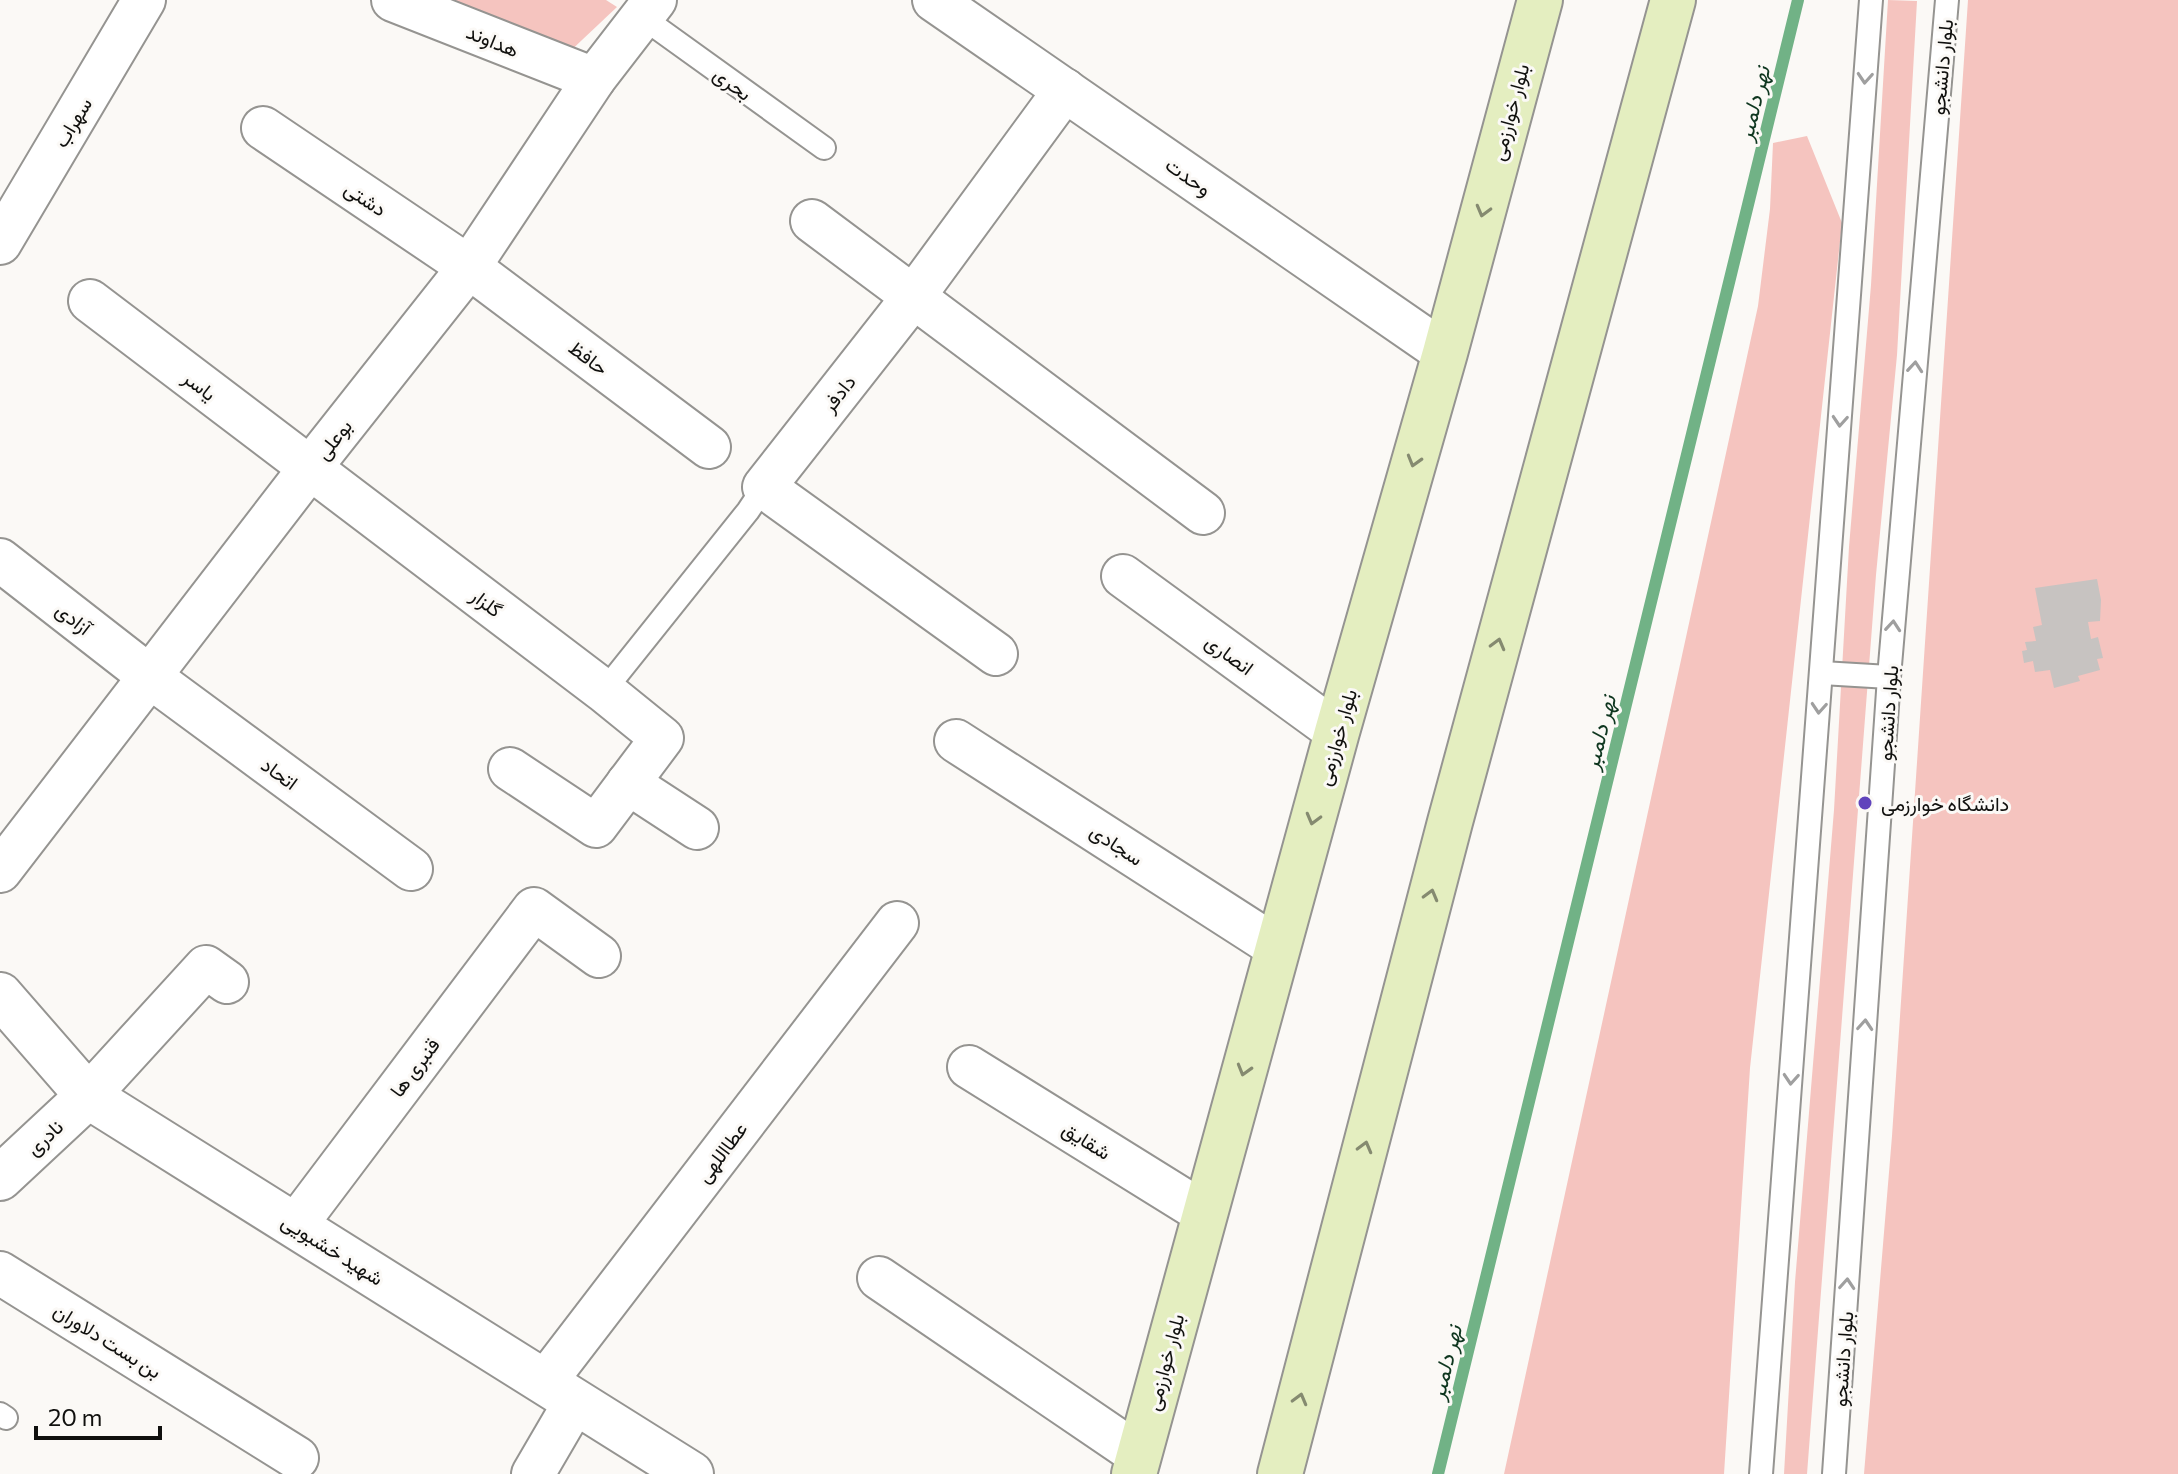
<svg xmlns="http://www.w3.org/2000/svg" width="2178" height="1474" viewBox="0 0 2178 1474" font-family="Commissioner,Vazirmatn,sans-serif">
<style>
.green{fill:#f5c4bf}
.lines{fill:none;stroke-linecap:round;stroke-linejoin:round}
.stream{stroke:#71b286;stroke-width:12}
.building{fill:#c7c3c1}
.service-casing{stroke:#959491;stroke-width:26}
.minor-casing{stroke:#959491;stroke-width:46}
.tertiary-casing{stroke:#959491;stroke-width:48}
.secondary-casing{stroke:#959491;stroke-width:48}
.service{stroke:#fff;stroke-width:22}
.minor{stroke:#fff;stroke-width:42}
.tertiary{stroke:#fff;stroke-width:44}
.secondary{stroke:#e4eec0;stroke-width:44}
.oneway{stroke:#9f9f9f}
.oneway2{stroke:#858a70}
.poi-dot{fill:#6044bc;stroke:#fbf9f6;stroke-width:3}
.labels{text-anchor:middle;dominant-baseline:central;stroke-width:6;stroke-linejoin:round;paint-order:stroke}
.street-label{font-size:20px;fill:#10100e;stroke:#fbf9f6}
.poi-label{font-size:20px;fill:#10100e;stroke:#fbf9f6;text-anchor:start}
.water-label{font-size:22px;font-style:italic;fill:#0e361f;stroke:#fbf9f6}
</style>
<rect width="100%" height="100%" fill="#fbf9f6"/>
<g class="green">
<path d="M 455,0 L 606,0 L 617,7 L 564,57 Z"/>
<path d="M 1888,0 L 1917,1 L 1897,355 L 1876,575 L 1807,1474 L 1784,1474 L 1795,1282 L 1834,810 L 1849,547 L 1871,285 Z"/>
<path d="M 1968,0 L 2178,0 L 2178,1474 L 1864,1474 L 1892,1136 Z"/>
<path d="M 1807,136 L 1842,223 L 1750,1068 L 1724,1474 L 1504,1474 L 1758,306 L 1770,209 L 1773,143 Z"/>
</g>
<g class="lines">
<path class="stream" d="M 1438,1474 L 1798,0"/>
</g>
<path class="building" d="M 2097,579 L 2101,600 L 2100,621 L 2088,622 L 2091,639 L 2098,637 L 2103,658 L 2097,659 L 2100,670 L 2078,676 L 2080,681 L 2054,688 L 2050,670 L 2035,672 L 2033,661 L 2024,663 L 2022,651 L 2027,650 L 2025,642 L 2036,641 L 2033,627 L 2042,625 L 2035,588 Z"/>
<g class="lines">
<g class="service-casing">
<g id="service">
<path d="M 642,17 L 824,148"/>
<path d="M 1822,673 L 1889,677"/>
<path d="M 604,691 L 748,511 L 764,487"/>
<path d="M 0,1414 L 6,1418"/>
<path d="M 1761,1474 L 1871,0"/>
<path d="M 1834,1474 L 1889,677 L 1947,0"/>
</g>
</g>
<g class="minor-casing">
<g id="minor">
<path d="M 393,0 L 594,79"/>
<path d="M 934,0 L 1445,353"/>
<path d="M 263,128 L 469,267 L 709,447"/>
<path d="M 812,221 L 1203,513"/>
<path d="M 0,243 L 144,0"/>
<path d="M 90,301 L 604,691 L 662,738 L 596,826 L 510,769"/>
<path d="M 0,560 L 149,676 L 411,869"/>
<path d="M 1123,576 L 1337,732"/>
<path d="M 996,654 L 764,487 L 914,296 L 1065,90"/>
<path d="M 956,741 L 1278,948"/>
<path d="M 628,783 L 697,828"/>
<path d="M 0,871 L 310,468 L 469,267 L 594,79 L 655,0"/>
<path d="M 969,1067 L 1204,1213"/>
<path d="M 88,1096 L 206,967 L 227,982"/>
<path d="M 295,1226 L 534,909 L 599,956"/>
<path d="M 0,1273 L 297,1458"/>
<path d="M 879,1278 L 1139,1455"/>
<path d="M 545,1382 L 897,923"/>
<path d="M 533,1474 L 575,1402"/>
</g>
</g>
<g class="tertiary-casing">
<g id="tertiary">
<path d="M 0,995 L 88,1096 L 691,1474"/>
<path d="M 0,1178 L 88,1096"/>
</g>
</g>
<g class="secondary-casing">
<g id="secondary">
<path d="M 1134,1474 L 1337,732 L 1445,353 L 1540,0"/>
<path d="M 1280,1474 L 1450,822 L 1673,0"/>
</g>
</g>
<use href="#service" class="service"/>
<use href="#minor" class="minor"/>
<use href="#tertiary" class="tertiary"/>
<use href="#secondary" class="secondary"/>
</g>
<defs><path id="oneway-chevron" d="M-2-3.5L2.5 0L-2 3.5" fill="none" stroke-width="1.6" stroke-linecap="round" stroke-linejoin="round" transform="scale(2)"/></defs>
<g class="oneway">
<use href="#oneway-chevron" transform="translate(1865 78) rotate(94)"/>
<use href="#oneway-chevron" transform="translate(1915 367) rotate(-85)"/>
<use href="#oneway-chevron" transform="translate(1840 421) rotate(94)"/>
<use href="#oneway-chevron" transform="translate(1893 626) rotate(-85)"/>
<use href="#oneway-chevron" transform="translate(1819 708) rotate(94)"/>
<use href="#oneway-chevron" transform="translate(1865 1025) rotate(-86)"/>
<use href="#oneway-chevron" transform="translate(1791 1079) rotate(94)"/>
<use href="#oneway-chevron" transform="translate(1847 1284) rotate(-86)"/>
</g>
<g class="oneway2">
<use href="#oneway-chevron" transform="translate(1483 211) rotate(105)"/>
<use href="#oneway-chevron" transform="translate(1414 461) rotate(106)"/>
<use href="#oneway-chevron" transform="translate(1498 644) rotate(-75)"/>
<use href="#oneway-chevron" transform="translate(1313 819) rotate(105)"/>
<use href="#oneway-chevron" transform="translate(1431 895) rotate(-75)"/>
<use href="#oneway-chevron" transform="translate(1244 1070) rotate(106)"/>
<use href="#oneway-chevron" transform="translate(1365 1147) rotate(-75)"/>
<use href="#oneway-chevron" transform="translate(1300 1399) rotate(-75)"/>
</g>
<circle class="poi-dot" cx="1865" cy="803" r="8"/>
<g class="labels">
<g class="street-label">
<text transform="translate(493 40) rotate(22)">هداوند</text>
<text transform="translate(1941 67) rotate(-85)">بلوار دانشجو</text>
<text transform="translate(733 83) rotate(36)">بحری</text>
<text transform="translate(1509 112) rotate(-75)">بلوار خوارزمی</text>
<text transform="translate(72 122) rotate(-59)">سهراب</text>
<text transform="translate(1189 176) rotate(35)">وحدت</text>
<text transform="translate(366 198) rotate(34)">دشتی</text>
<text transform="translate(589 357) rotate(37)">حافظ</text>
<text transform="translate(200 385) rotate(37)">یاسر</text>
<text transform="translate(838 393) rotate(-52)">دادفر</text>
<text transform="translate(333 439) rotate(-52)">بوعلی</text>
<text transform="translate(487 602) rotate(37)">گلزار</text>
<text transform="translate(74 618) rotate(38)">آزادی</text>
<text transform="translate(1230 654) rotate(36)">انصاری</text>
<text transform="translate(1887 713) rotate(-86)">بلوار دانشجو</text>
<text transform="translate(1336 737) rotate(-74)">بلوار خوارزمی</text>
<text transform="translate(280 773) rotate(36)">اتحاد</text>
<text transform="translate(1117 844) rotate(33)">سجادی</text>
<text transform="translate(414 1067) rotate(-53)">قنبری ها</text>
<text transform="translate(44 1137) rotate(-43)">نادری</text>
<text transform="translate(1087 1140) rotate(32)">شقایق</text>
<text transform="translate(721 1152) rotate(-53)">عطااللهی</text>
<text transform="translate(333 1249) rotate(32)">شهید خشبویی</text>
<text transform="translate(108 1340) rotate(32)">بن بست دلاوران</text>
<text transform="translate(1842 1359) rotate(-86)">بلوار دانشجو</text>
<text transform="translate(1164 1362) rotate(-75)">بلوار خوارزمی</text>
</g>
<g class="poi-label">
<text x="1881" y="803">دانشگاه خوارزمی</text>
</g>
<g class="water-label">
<text transform="translate(1753 103) rotate(-76)">نهر دلمبر</text>
<text transform="translate(1599 732) rotate(-76)">نهر دلمبر</text>
<text transform="translate(1445 1362) rotate(-76)">نهر دلمبر</text>
</g>
</g>
<path d="M36 1426v12h124v-12" fill="none" stroke="#10100e" stroke-width="4"/>
<text x="48" y="1426" font-size="24" fill="#10100e" stroke="#fbf9f6" stroke-width="6" paint-order="stroke">20 m</text>
</svg>
